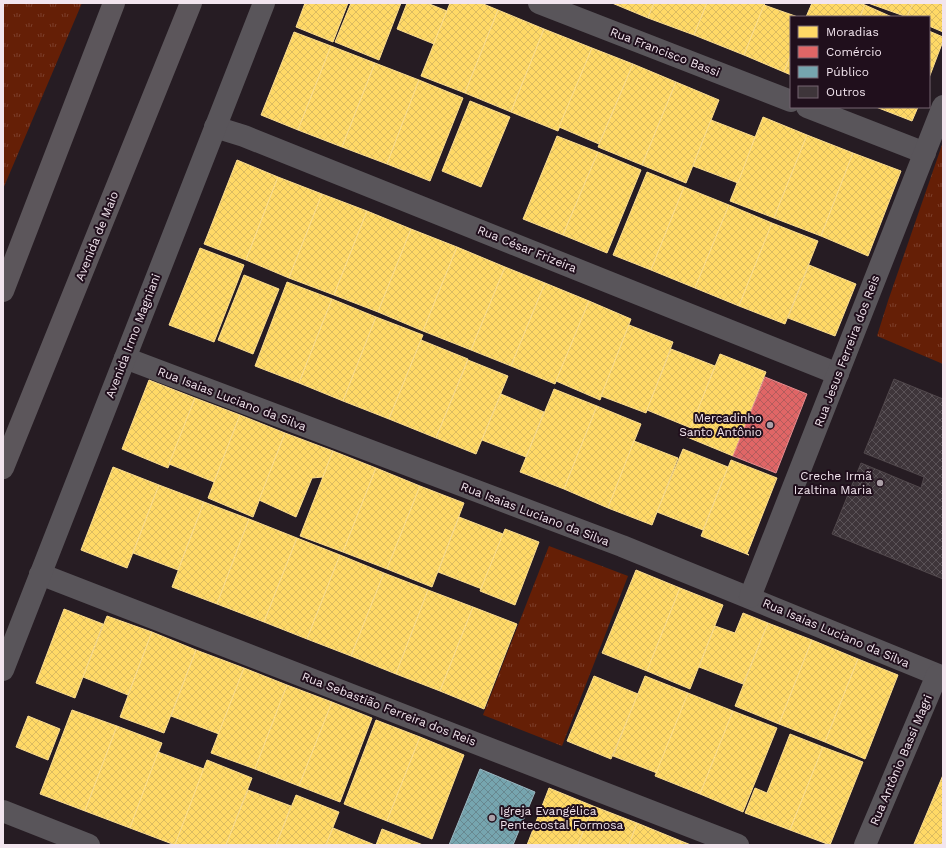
<svg xmlns="http://www.w3.org/2000/svg" width="946" height="848" viewBox="0 0 946 848" font-family="'Work Sans',sans-serif">
<style>
.grass{fill:url(#grass-tufts)}
.homes{fill:url(#homes-cross-hatch);stroke:#fbdd8f}
.shops{fill:url(#shops-cross-hatch);stroke:#e58c8f}
.public{fill:url(#public-cross-hatch);stroke:#9bb8c2}
.building{fill:url(#building-cross-hatch);stroke:#51484c}
.lines{fill:none;stroke-linecap:round;stroke-linejoin:round}
.minor{stroke:#59555a;stroke-width:22}
.tertiary{stroke:#59555a;stroke-width:22}
.primary{stroke:#5c565b;stroke-width:22}
.poi-dot{fill:#ab9fa7;stroke:#200f1c;stroke-width:1.5}
.labels{text-anchor:middle;dominant-baseline:central;stroke-width:4;stroke-linejoin:round;paint-order:stroke}
.street-label{font-size:12px;fill:#f2e5ee;stroke:#200f1c}
.poi-label{font-size:12px;fill:#f2e5ee;stroke:#200f1c;text-anchor:end}
</style>
<defs>
<pattern id="grass-tufts" width="24" height="20" patternUnits="userSpaceOnUse"><rect width="24" height="20" fill="#651f06"/><path d="M3 7l-1-3M5 7V3M7 7l1-3M15 17l-1-3M17 17v-4M19 17l1-3" fill="none" stroke="#7c3f2b"/></pattern>
<pattern id="homes-cross-hatch" width="8" height="8" patternUnits="userSpaceOnUse"><rect width="8" height="8" fill="#ffd966"/><path d="M0 0l8 8M0 8l8-8" fill="none" stroke="#dbbb60"/></pattern>
<pattern id="shops-cross-hatch" width="8" height="8" patternUnits="userSpaceOnUse"><rect width="8" height="8" fill="#e06666"/><path d="M0 0l8 8M0 8l8-8" fill="none" stroke="#b35c5d"/></pattern>
<pattern id="public-cross-hatch" width="8" height="8" patternUnits="userSpaceOnUse"><rect width="8" height="8" fill="#76a5af"/><path d="M0 0l8 8M0 8l8-8" fill="none" stroke="#688890"/></pattern>
<pattern id="building-cross-hatch" width="8" height="8" patternUnits="userSpaceOnUse"><rect width="8" height="8" fill="#3e353a"/><path d="M0 0l8 8M0 8l8-8" fill="none" stroke="#5a5257"/></pattern>
</defs>
<rect width="100%" height="100%" fill="#261c23"/>
<g class="grass">
<path d="M 3,3 L 82,3 L 3,189 Z"/>
<path d="M 943,142 L 943,364 L 877,336 L 888,301 Z"/>
<path d="M 549,546 L 628,576 L 562,746 L 483,715 Z"/>
</g>
<g class="homes">
<path d="M 305,3 L 348,3 L 333,42 L 296,27 Z"/>
<path d="M 351,3 L 401,3 L 379,60 L 335,42 Z"/>
<path d="M 407,3 L 427,3 L 447,11 L 434,44 L 397,29 Z"/>
<path d="M 450,3 L 481,3 L 498,10 L 465,93 L 421,76 Z"/>
<path d="M 612,3 L 654,3 L 648,18 Z"/>
<path d="M 654,3 L 707,3 L 694,35 L 648,18 Z"/>
<path d="M 707,3 L 765,3 L 744,55 L 694,35 Z"/>
<path d="M 812,3 L 859,3 L 865,5 L 860,17 L 806,17 Z"/>
<path d="M 868,3 L 913,3 L 907,17 Z"/>
<path d="M 913,3 L 943,3 L 943,32 L 929,26 L 929,17 L 907,17 Z"/>
<path d="M 764,5 L 798,17 L 791,17 L 791,54 L 784,72 L 744,55 Z"/>
<path d="M 865,5 L 892,17 L 860,17 Z"/>
<path d="M 498,10 L 544,29 L 511,112 L 465,93 Z"/>
<path d="M 544,29 L 592,48 L 558,131 L 511,112 Z"/>
<path d="M 929,31 L 943,37 L 943,41 L 929,78 Z"/>
<path d="M 294,32 L 331,46 L 298,130 L 261,115 Z"/>
<path d="M 331,46 L 375,63 L 342,147 L 298,130 Z"/>
<path d="M 592,48 L 633,64 L 599,144 L 559,127 Z"/>
<path d="M 791,54 L 791,75 L 784,72 Z"/>
<path d="M 375,63 L 419,80 L 387,164 L 342,147 Z"/>
<path d="M 633,64 L 676,82 L 642,165 L 598,147 Z"/>
<path d="M 419,80 L 463,98 L 430,181 L 387,164 Z"/>
<path d="M 676,82 L 719,100 L 686,183 L 642,165 Z"/>
<path d="M 470,101 L 510,117 L 481,187 L 442,171 Z"/>
<path d="M 876,107 L 918,107 L 912,121 Z"/>
<path d="M 763,117 L 807,135 L 774,218 L 730,201 Z"/>
<path d="M 711,120 L 755,137 L 738,183 L 693,166 Z"/>
<path d="M 807,135 L 853,153 L 821,236 L 774,218 Z"/>
<path d="M 557,136 L 598,152 L 563,235 L 523,219 Z"/>
<path d="M 598,152 L 641,170 L 607,253 L 563,235 Z"/>
<path d="M 853,153 L 901,171 L 868,256 L 821,236 Z"/>
<path d="M 237,160 L 278,177 L 246,260 L 204,244 Z"/>
<path d="M 647,172 L 684,187 L 651,270 L 613,255 Z"/>
<path d="M 278,177 L 322,194 L 289,278 L 246,260 Z"/>
<path d="M 684,187 L 729,205 L 695,288 L 651,270 Z"/>
<path d="M 322,194 L 367,211 L 334,295 L 289,278 Z"/>
<path d="M 729,205 L 772,223 L 739,306 L 695,288 Z"/>
<path d="M 367,211 L 411,229 L 378,312 L 334,295 Z"/>
<path d="M 772,223 L 818,241 L 785,324 L 739,306 Z"/>
<path d="M 411,229 L 457,247 L 423,331 L 378,312 Z"/>
<path d="M 457,247 L 505,267 L 471,350 L 423,331 Z"/>
<path d="M 200,248 L 244,265 L 214,342 L 169,325 Z"/>
<path d="M 809,265 L 856,284 L 835,336 L 788,318 Z"/>
<path d="M 505,267 L 545,283 L 511,366 L 471,350 Z"/>
<path d="M 244,275 L 279,289 L 253,354 L 218,340 Z"/>
<path d="M 287,282 L 332,299 L 299,383 L 255,366 Z"/>
<path d="M 545,283 L 589,301 L 555,384 L 511,366 Z"/>
<path d="M 332,299 L 376,317 L 343,401 L 299,383 Z"/>
<path d="M 589,301 L 631,319 L 600,400 L 556,381 Z"/>
<path d="M 376,317 L 423,335 L 389,419 L 343,401 Z"/>
<path d="M 629,325 L 673,342 L 646,413 L 601,396 Z"/>
<path d="M 421,340 L 468,359 L 436,438 L 389,419 Z"/>
<path d="M 671,349 L 715,366 L 691,428 L 647,410 Z"/>
<path d="M 720,354 L 766,372 L 733,456 L 687,437 Z"/>
<path d="M 468,360 L 508,376 L 476,454 L 436,438 Z"/>
<path d="M 149,380 L 195,398 L 168,468 L 122,449 Z"/>
<path d="M 554,389 L 597,406 L 564,489 L 520,472 Z"/>
<path d="M 501,394 L 544,412 L 526,457 L 482,440 Z"/>
<path d="M 195,398 L 240,415 L 214,482 L 169,464 Z"/>
<path d="M 597,406 L 641,424 L 608,508 L 564,489 Z"/>
<path d="M 240,415 L 285,433 L 253,517 L 208,498 Z"/>
<path d="M 285,433 L 333,451 L 323,477 L 312,478 L 296,517 L 259,500 Z"/>
<path d="M 634,441 L 678,458 L 652,525 L 608,508 Z"/>
<path d="M 683,449 L 728,467 L 703,530 L 657,512 Z"/>
<path d="M 333,451 L 376,468 L 343,552 L 300,536 Z"/>
<path d="M 731,460 L 777,478 L 747,554 L 749,555 L 701,536 Z"/>
<path d="M 113,467 L 159,485 L 127,568 L 81,550 Z"/>
<path d="M 376,468 L 420,486 L 387,569 L 343,552 Z"/>
<path d="M 159,485 L 204,502 L 178,570 L 133,553 Z"/>
<path d="M 420,486 L 464,503 L 432,587 L 387,569 Z"/>
<path d="M 204,502 L 249,519 L 217,604 L 172,587 Z"/>
<path d="M 459,517 L 503,534 L 482,589 L 438,572 Z"/>
<path d="M 249,519 L 297,538 L 264,622 L 217,604 Z"/>
<path d="M 505,529 L 539,542 L 515,605 L 480,591 Z"/>
<path d="M 297,538 L 340,555 L 307,639 L 264,622 Z"/>
<path d="M 340,555 L 384,573 L 351,656 L 307,639 Z"/>
<path d="M 636,570 L 680,588 L 647,671 L 602,653 Z"/>
<path d="M 384,573 L 428,590 L 396,674 L 351,656 Z"/>
<path d="M 680,588 L 723,605 L 690,689 L 647,671 Z"/>
<path d="M 428,590 L 473,607 L 440,691 L 396,674 Z"/>
<path d="M 473,607 L 517,624 L 484,709 L 440,691 Z"/>
<path d="M 64,609 L 103,624 L 75,698 L 36,683 Z"/>
<path d="M 743,613 L 768,623 L 743,684 L 699,667 L 715,626 L 735,633 Z"/>
<path d="M 107,616 L 152,632 L 128,695 L 83,677 Z"/>
<path d="M 768,623 L 812,640 L 779,724 L 735,706 Z"/>
<path d="M 152,632 L 196,650 L 164,733 L 120,717 Z"/>
<path d="M 812,640 L 858,659 L 825,742 L 779,724 Z"/>
<path d="M 196,650 L 244,668 L 219,734 L 171,716 Z"/>
<path d="M 858,659 L 898,675 L 865,759 L 825,742 Z"/>
<path d="M 244,668 L 287,685 L 255,769 L 211,753 Z"/>
<path d="M 594,676 L 638,694 L 611,759 L 567,741 Z"/>
<path d="M 645,676 L 688,693 L 657,773 L 613,756 Z"/>
<path d="M 287,685 L 332,702 L 299,786 L 255,769 Z"/>
<path d="M 688,693 L 733,711 L 700,794 L 655,776 Z"/>
<path d="M 332,702 L 372,718 L 340,802 L 299,786 Z"/>
<path d="M 72,710 L 117,726 L 85,811 L 40,794 Z"/>
<path d="M 733,711 L 777,728 L 743,812 L 700,794 Z"/>
<path d="M 28,716 L 60,729 L 48,760 L 16,747 Z"/>
<path d="M 376,720 L 420,737 L 387,821 L 344,804 Z"/>
<path d="M 117,726 L 162,743 L 130,828 L 85,811 Z"/>
<path d="M 790,734 L 823,747 L 790,830 L 745,813 L 755,788 L 767,793 Z"/>
<path d="M 420,737 L 464,755 L 432,839 L 387,821 Z"/>
<path d="M 823,747 L 863,762 L 830,845 L 790,830 Z"/>
<path d="M 158,752 L 204,769 L 175,845 L 130,828 Z"/>
<path d="M 207,760 L 252,778 L 226,845 L 175,845 Z"/>
<path d="M 943,775 L 943,845 L 916,845 L 914,844 Z"/>
<path d="M 549,788 L 593,806 L 578,845 L 527,845 Z"/>
<path d="M 248,790 L 291,806 L 276,845 L 226,845 Z"/>
<path d="M 296,795 L 339,812 L 326,845 L 276,845 Z"/>
<path d="M 593,806 L 637,823 L 629,845 L 578,845 Z"/>
<path d="M 637,823 L 681,841 L 680,845 L 629,845 Z"/>
<path d="M 333,828 L 375,845 L 326,845 Z"/>
<path d="M 382,829 L 423,845 L 376,845 Z"/>
<path d="M 681,841 L 691,845 L 680,845 Z"/>
</g>
<path class="shops" d="M 765,377 L 807,394 L 776,473 L 733,456 Z"/>
<path class="public" d="M 480,769 L 535,792 L 513,845 L 449,845 Z"/>
<path class="building" d="M 894,379 L 943,399 L 943,579 L 832,534 L 861,463 L 921,488 L 924,477 L 864,453 Z"/>
<g class="lines">
<g class="minor">
<path d="M 539,3 L 791,101"/>
<path d="M 807,107 L 925,153"/>
<path d="M 215,127 L 244,136 L 838,374"/>
<path d="M 125,358 L 622,546 L 943,677"/>
<path d="M 40,574 L 738,845"/>
<path d="M 750,597 L 943,106"/>
<path d="M 865,845 L 937,675"/>
</g>
<g class="tertiary">
<path d="M 3,670 L 264,3"/>
<path d="M 3,811 L 89,845"/>
</g>
<g class="primary">
<path d="M 3,291 L 114,3"/>
<path d="M 3,468 L 191,3"/>
</g>
</g>
<g class="poi-dot">
<circle cx="770" cy="425" r="4"/>
<circle cx="880" cy="483" r="4"/>
<circle cx="492" cy="818" r="4"/>
</g>
<g class="labels">
<g class="street-label">
<text transform="translate(665 52) rotate(21)">Rua Francisco Bassi</text>
<text transform="translate(97 236) rotate(-68)">Avenida de Maio</text>
<text transform="translate(527 249) rotate(22)">Rua César Frizeira</text>
<text transform="translate(133 336) rotate(-69)">Avenida Irmo Magniani</text>
<text transform="translate(847 351) rotate(-69)">Rua Jesus Ferreira dos Reis</text>
<text transform="translate(232 399) rotate(21)">Rua Isaias Luciano da Silva</text>
<text transform="translate(535 514) rotate(21)">Rua Isaias Luciano da Silva</text>
<text transform="translate(836 633) rotate(23)">Rua Isaias Luciano da Silva</text>
<text transform="translate(389 709) rotate(21)">Rua Sebastião Ferreira dos Reis</text>
<text transform="translate(901 760) rotate(-67)">Rua Antônio Bassi Magri</text>
</g>
<g class="poi-label">
<text x="762" y="418">Mercadinho<tspan x="762" dy="14">Santo Antônio</tspan></text>
<text x="872" y="476">Creche Irmã<tspan x="872" dy="14">Izaltina Maria</tspan></text>
<text x="500" y="811" text-anchor="start">Igreja Evangélica<tspan x="500" dy="14">Pentecostal Formosa</tspan></text>
</g>
</g>
<rect width="946" height="848" fill="none" stroke="#f2e5ee" stroke-width="8"/>
<rect x="790" y="16" width="140" height="92" fill="#200f1c" stroke="#746570"/>
<rect x="798" y="26" width="20" height="12" fill="#ffd966" stroke="#746570"/>
<text x="826" y="36" font-size="12" fill="#f2e5ee">Moradias</text>
<rect x="798" y="46" width="20" height="12" fill="#e06666" stroke="#746570"/>
<text x="826" y="56" font-size="12" fill="#f2e5ee">Comércio</text>
<rect x="798" y="66" width="20" height="12" fill="#76a5af" stroke="#746570"/>
<text x="826" y="76" font-size="12" fill="#f2e5ee">Público</text>
<rect x="798" y="86" width="20" height="12" fill="#3e353a" stroke="#746570"/>
<text x="826" y="96" font-size="12" fill="#f2e5ee">Outros</text>
</svg>
